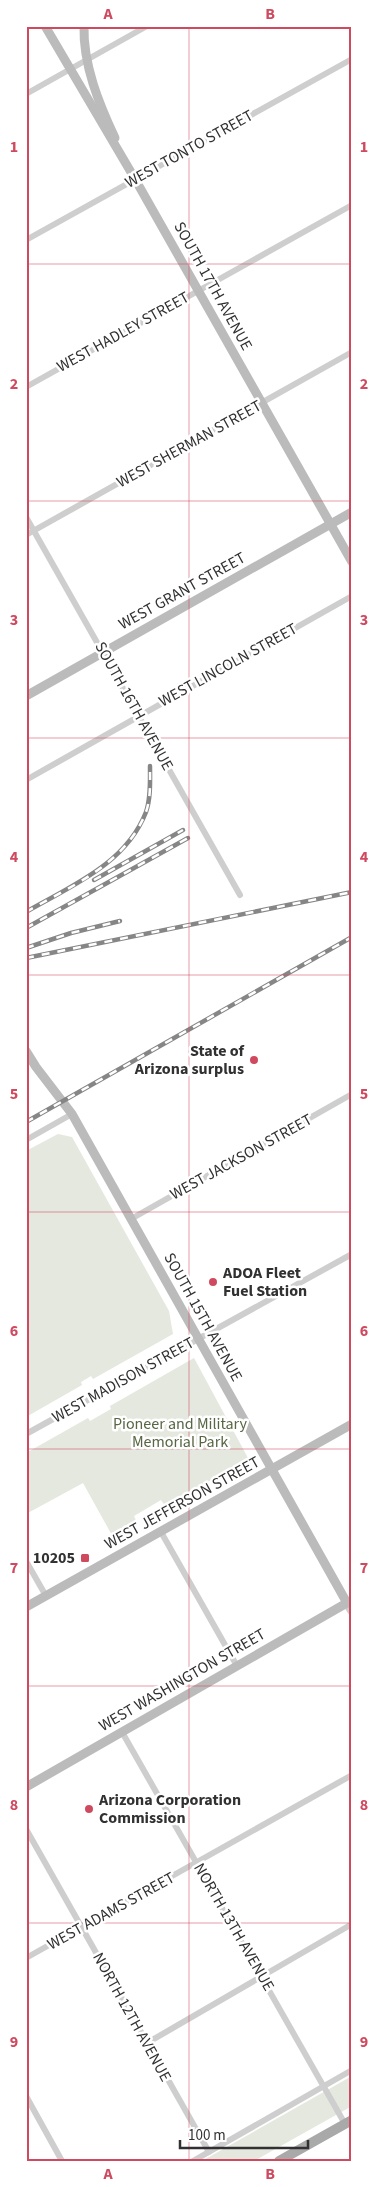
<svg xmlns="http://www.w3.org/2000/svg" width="378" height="2187" viewBox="0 0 378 2187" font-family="'Source Sans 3',sans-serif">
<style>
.green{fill:#e4e8de}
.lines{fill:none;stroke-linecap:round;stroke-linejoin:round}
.minor{stroke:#cecece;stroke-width:6}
.tertiary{stroke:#cecece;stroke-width:9}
.secondary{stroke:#bbb;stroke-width:9}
.primary{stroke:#a9a9a9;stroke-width:10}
.rail-casing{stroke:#868686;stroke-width:4.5}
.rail{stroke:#fff;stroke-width:2.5;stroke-dasharray:8;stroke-linecap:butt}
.grid{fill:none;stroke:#d04a5f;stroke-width:1;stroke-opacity:0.55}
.poi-dot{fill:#d04a5f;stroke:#fff;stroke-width:2}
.labels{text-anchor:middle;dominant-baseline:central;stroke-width:5;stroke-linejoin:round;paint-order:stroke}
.street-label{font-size:16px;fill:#313131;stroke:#fff}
.poi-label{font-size:16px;font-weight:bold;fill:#313131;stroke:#fff;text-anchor:end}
.park-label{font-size:16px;fill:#576743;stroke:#fff}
.neatline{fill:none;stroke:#d04a5f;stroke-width:2}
.grid-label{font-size:16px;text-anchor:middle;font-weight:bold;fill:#d04a5f}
</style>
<rect width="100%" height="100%" fill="#fff"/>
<g class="green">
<path d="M 58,1134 L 72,1137 L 169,1311 L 173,1334 L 93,1379 L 91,1376 L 81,1382 L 82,1385 L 26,1417 L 26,1151 Z"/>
<path d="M 194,1358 L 248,1458 L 166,1507 L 161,1500 L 134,1516 L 137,1523 L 113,1537 L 83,1483 L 26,1514 L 26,1453 L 88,1418 L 90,1421 L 111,1409 L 110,1406 Z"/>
<path d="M 352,2076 L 352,2106 L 254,2161 L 202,2161 Z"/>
</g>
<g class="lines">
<g class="minor">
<path d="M 26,94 L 147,26"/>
<path d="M 26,240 L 352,59"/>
<path d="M 26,387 L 352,205"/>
<path d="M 26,517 L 240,895"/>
<path d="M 26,535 L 352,352"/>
<path d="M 26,780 L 352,596"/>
<path d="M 26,1140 L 72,1114"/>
<path d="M 131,1219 L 352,1094"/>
<path d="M 26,1434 L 352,1254"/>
<path d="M 161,1532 L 237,1666"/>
<path d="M 26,1561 L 46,1596"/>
<path d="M 122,1732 L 345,2124"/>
<path d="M 26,1829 L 209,2152"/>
<path d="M 26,1958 L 352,1775"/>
<path d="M 147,2043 L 352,1924"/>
<path d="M 26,2096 L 62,2161"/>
<path d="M 193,2161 L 352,2070"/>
</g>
<path class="tertiary" d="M 347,1603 L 352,1611"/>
<g class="secondary">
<path d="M 45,26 L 135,179 L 352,562"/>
<path d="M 84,26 C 83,65 99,104 115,138"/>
<path d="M 26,696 L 352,512"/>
<path d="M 26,1051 L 36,1067 L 72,1114 L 347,1603"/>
<path d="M 26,1607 L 352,1424"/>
<path d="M 26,1787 L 352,1600"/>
</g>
<path class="primary" d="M 279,2161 L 352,2120"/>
<g class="rail-casing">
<g id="rail">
<path d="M 94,880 L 183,830"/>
<path d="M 26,912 C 71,886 126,864 146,812 C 151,798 150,781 150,766"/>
<path d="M 26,928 L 188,838"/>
<path d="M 26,948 L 71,933 L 120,921"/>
<path d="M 26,958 L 352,892"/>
<path d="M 26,1122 L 352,937"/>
</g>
</g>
<use href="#rail" class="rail"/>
</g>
<path class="grid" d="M 189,26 L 189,2161M 26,264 L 352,264M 26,501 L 352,501M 26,738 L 352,738M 26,975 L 352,975M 26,1212 L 352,1212M 26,1449 L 352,1449M 26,1686 L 352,1686M 26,1923 L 352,1923"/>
<g class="poi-dot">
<circle cx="254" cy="1060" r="5"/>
<circle cx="213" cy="1282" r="5"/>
<rect x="80" y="1553" width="10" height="10" rx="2.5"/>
<circle cx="89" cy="1809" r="5"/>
</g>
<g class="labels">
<g class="street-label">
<text transform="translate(189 149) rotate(-29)">WEST TONTO STREET</text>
<text transform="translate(213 286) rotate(61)">SOUTH 17TH AVENUE</text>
<text transform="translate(123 332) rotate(-29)">WEST HADLEY STREET</text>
<text transform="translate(189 444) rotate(-29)">WEST SHERMAN STREET</text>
<text transform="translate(182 591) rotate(-29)">WEST GRANT STREET</text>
<text transform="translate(228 665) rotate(-29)">WEST LINCOLN STREET</text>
<text transform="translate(134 706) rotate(61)">SOUTH 16TH AVENUE</text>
<text transform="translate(241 1157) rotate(-29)">WEST JACKSON STREET</text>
<text transform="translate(203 1317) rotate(61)">SOUTH 15TH AVENUE</text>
<text transform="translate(123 1380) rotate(-29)">WEST MADISON STREET</text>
<text transform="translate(182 1503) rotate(-29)">WEST JEFFERSON STREET</text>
<text transform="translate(182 1680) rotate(-30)">WEST WASHINGTON STREET</text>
<text transform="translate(111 1911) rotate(-29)">WEST ADAMS STREET</text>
<text transform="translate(234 1927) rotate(60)">NORTH 13TH AVENUE</text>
<text transform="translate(132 2017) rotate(61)">NORTH 12TH AVENUE</text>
</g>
<g class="poi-label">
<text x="244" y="1051">State of<tspan x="244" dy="18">Arizona surplus</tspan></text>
<text x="223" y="1273" text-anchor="start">ADOA Fleet<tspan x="223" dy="18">Fuel Station</tspan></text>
<text x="75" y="1558">10205</text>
<text x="99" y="1800" text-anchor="start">Arizona Corporation<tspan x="99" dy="18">Commission</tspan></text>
</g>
<g class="park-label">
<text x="180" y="1424">Pioneer and Military<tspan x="180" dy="18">Memorial Park</tspan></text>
</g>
</g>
<rect width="378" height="2187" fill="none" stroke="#ffffff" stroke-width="55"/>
<path d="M180 2140v8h128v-8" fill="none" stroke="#313131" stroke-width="2.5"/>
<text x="188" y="2140" font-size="15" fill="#313131" stroke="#ffffff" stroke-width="4" paint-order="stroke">100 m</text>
<rect x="28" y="28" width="322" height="2132" class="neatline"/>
<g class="grid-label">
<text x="108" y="19">A</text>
<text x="270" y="19">B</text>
<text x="14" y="152">1</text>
<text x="364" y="152">1</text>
<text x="14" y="389">2</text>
<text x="364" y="389">2</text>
<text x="14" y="625">3</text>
<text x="364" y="625">3</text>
<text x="14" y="862">4</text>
<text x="364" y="862">4</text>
<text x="14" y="1099">5</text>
<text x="364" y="1099">5</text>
<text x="14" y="1336">6</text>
<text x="364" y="1336">6</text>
<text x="14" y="1573">7</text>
<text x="364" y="1573">7</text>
<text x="14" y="1810">8</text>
<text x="364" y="1810">8</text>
<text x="14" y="2047">9</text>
<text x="364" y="2047">9</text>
<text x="108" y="2179">A</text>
<text x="270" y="2179">B</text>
</g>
</svg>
